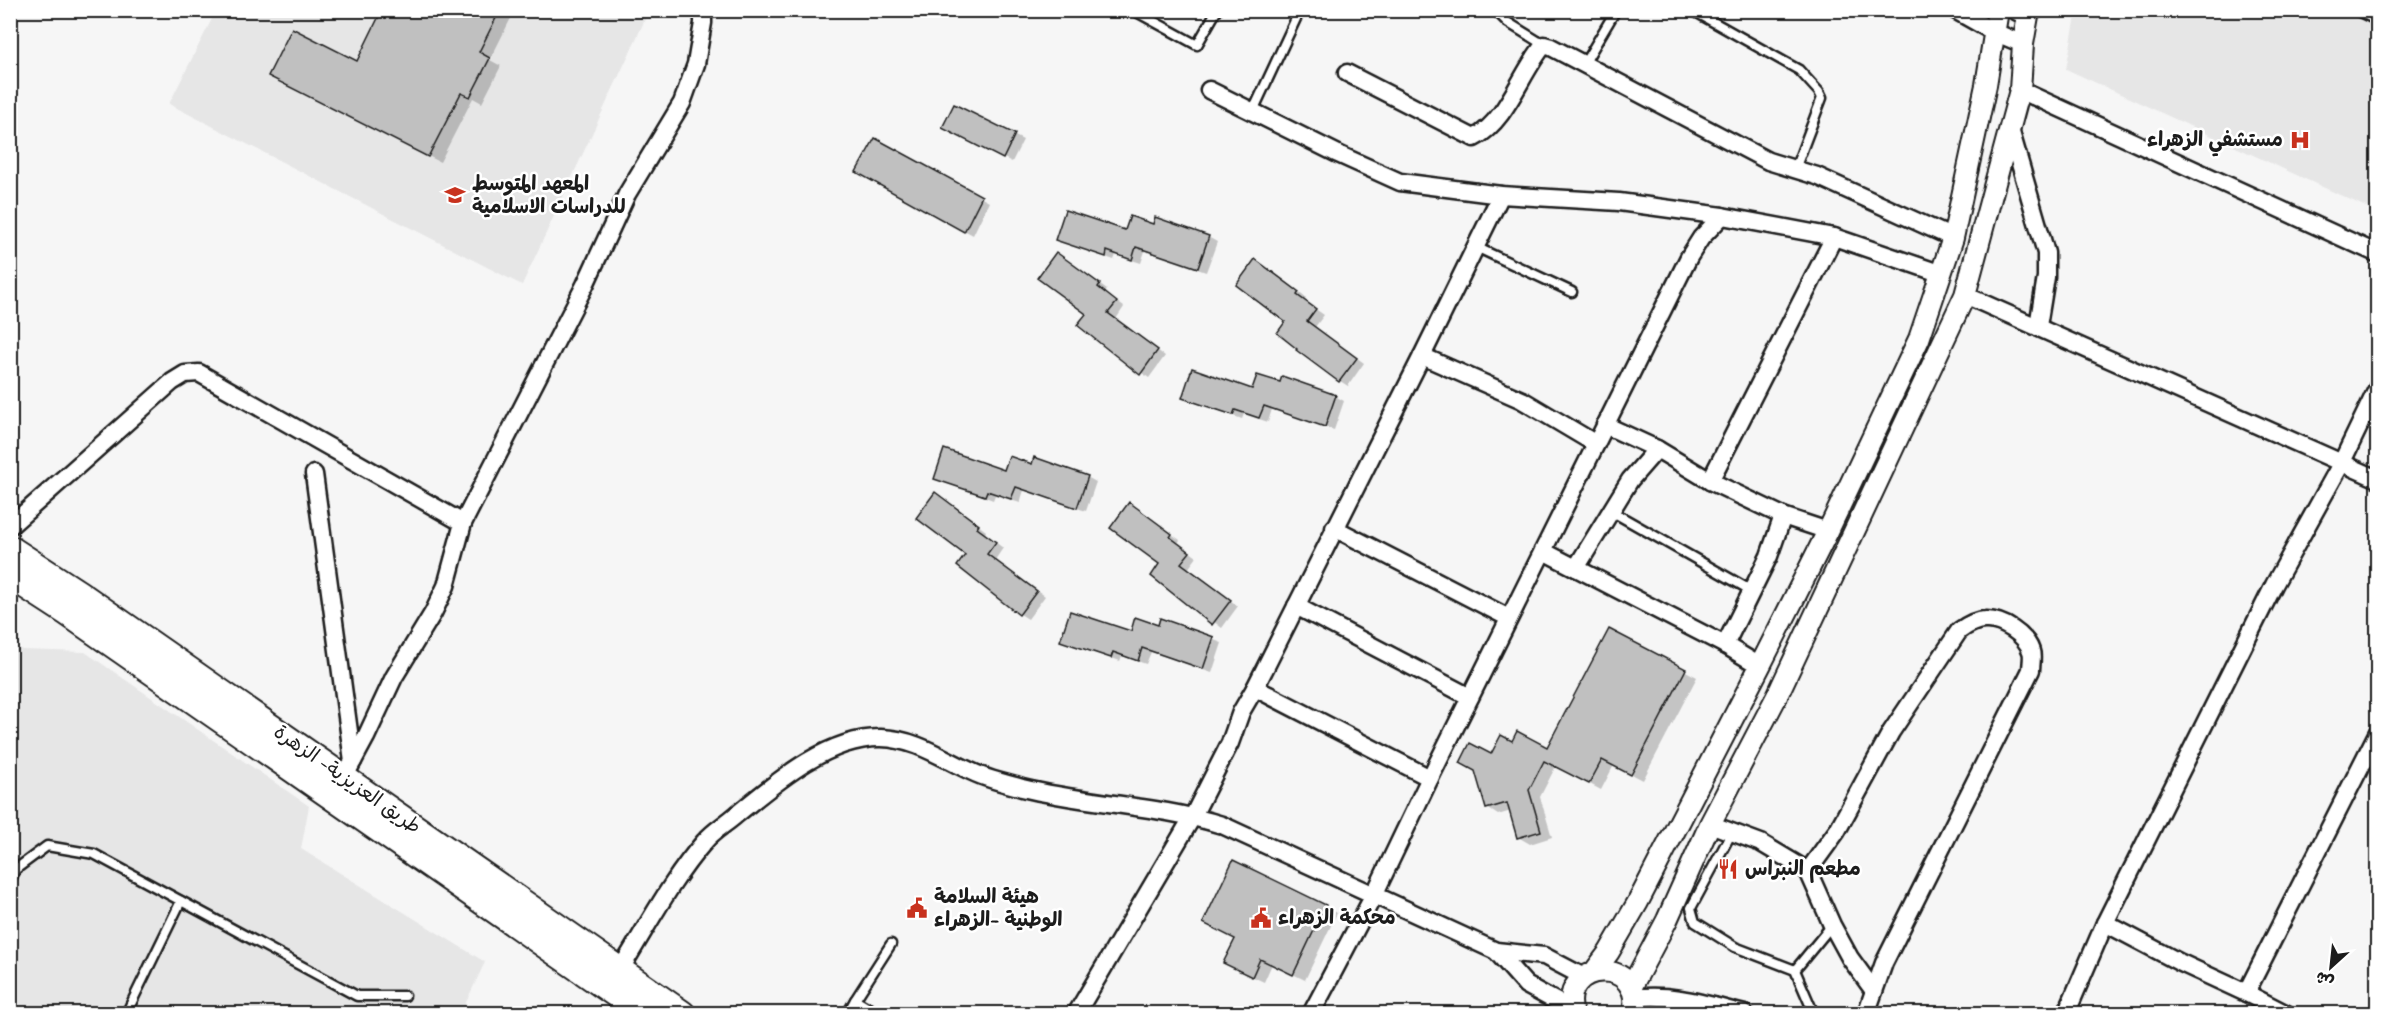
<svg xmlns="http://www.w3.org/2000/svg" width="2388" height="1024" viewBox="0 0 2388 1024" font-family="Mynerve,'Playpen Sans Arabic',sans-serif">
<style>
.built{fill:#e6e6e6}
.shadow{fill:#0003}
.building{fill:#c0c0c0;stroke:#1c1c1c;stroke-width:1.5}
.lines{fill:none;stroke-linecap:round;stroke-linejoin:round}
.service-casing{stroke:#1c1c1c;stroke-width:13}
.minor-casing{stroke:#1c1c1c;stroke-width:21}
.tertiary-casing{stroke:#1c1c1c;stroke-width:24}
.primary-casing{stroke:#1c1c1c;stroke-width:30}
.service{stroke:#fff;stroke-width:8}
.minor{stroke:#fff;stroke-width:16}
.tertiary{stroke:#fff;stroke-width:20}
.primary{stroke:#fff;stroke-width:26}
.labels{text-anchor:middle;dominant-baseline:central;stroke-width:5;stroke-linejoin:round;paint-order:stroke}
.poi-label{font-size:20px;font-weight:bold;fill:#1c1c1c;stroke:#fff;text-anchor:start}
.street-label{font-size:20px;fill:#1c1c1c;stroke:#fff}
</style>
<rect width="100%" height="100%" fill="#f6f6f6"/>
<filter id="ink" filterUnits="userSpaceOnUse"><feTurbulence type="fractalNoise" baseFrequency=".0167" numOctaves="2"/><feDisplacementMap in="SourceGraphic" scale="12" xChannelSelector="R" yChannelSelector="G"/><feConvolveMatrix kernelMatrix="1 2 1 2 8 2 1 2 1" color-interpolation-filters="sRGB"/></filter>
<g filter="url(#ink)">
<g class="built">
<path d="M 216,11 L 649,11 L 522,285 L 169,104 Z"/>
<path d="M 2077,11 L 2377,11 L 2377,212 L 2066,69 Z"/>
<path d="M 10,643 L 22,650 L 85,652 L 309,806 L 301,849 L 485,962 L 461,1013 L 11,1013 Z"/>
</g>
<g class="shadow">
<path d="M 384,10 L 515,10 L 490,60 L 501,66 L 482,103 L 473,98 L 440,162 L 281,82 L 357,63 Z"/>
<path d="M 954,106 L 1023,140 L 1012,162 L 952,133 Z"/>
<path d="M 876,140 L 989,202 L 973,235 L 858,172 Z"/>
<path d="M 1154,226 L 1208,237 L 1217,242 L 1206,272 L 1145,251 L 1141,263 L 1116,255 L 1114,260 L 1056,239 L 1126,232 Z"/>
<path d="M 1065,259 L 1107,290 L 1105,293 L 1124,307 L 1116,319 L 1165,356 L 1149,378 L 1099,342 L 1100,341 Z"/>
<path d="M 1264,266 L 1306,298 L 1304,301 L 1324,315 L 1315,327 L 1364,363 L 1348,386 L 1340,381 L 1287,321 Z"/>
<path d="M 1253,391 L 1335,396 L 1344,401 L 1334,430 L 1272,409 L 1268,422 L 1244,414 L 1242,419 L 1184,398 Z"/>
<path d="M 1005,472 L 1087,477 L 1096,482 L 1086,511 L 1024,490 L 1020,503 L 995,495 L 993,500 L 936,478 Z"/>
<path d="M 944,499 L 986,531 L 985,534 L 1003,548 L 995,560 L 1045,596 L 1028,619 L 1020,614 L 967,554 Z"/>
<path d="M 1137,509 L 1180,540 L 1178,543 L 1197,557 L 1188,569 L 1238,606 L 1222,628 L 1153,575 L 1161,564 Z"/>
<path d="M 1161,620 L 1222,643 L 1212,673 L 1151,652 L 1146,664 L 1122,656 L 1120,661 L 1062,640 L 1132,633 L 1159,627 Z"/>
<path d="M 1610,631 L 1697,677 L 1643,780 L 1614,765 L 1601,790 L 1556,766 L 1540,797 L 1552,837 L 1530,844 L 1518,837 L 1511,811 L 1498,815 L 1487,808 L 1492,756 L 1513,743 L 1548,749 Z"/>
<path d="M 1325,906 L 1337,913 L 1305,980 L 1272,964 L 1264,982 L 1236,969 L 1236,939 Z"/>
</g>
<g class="building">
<path d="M 382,10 L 500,10 L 479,52 L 490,58 L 470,97 L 461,93 L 428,157 L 268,76 L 292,28 L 357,61 Z"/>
<path d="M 954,104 L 1015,134 L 1003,159 L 942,128 Z"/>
<path d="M 875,138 L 982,196 L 964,232 L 856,172 Z"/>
<path d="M 1065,210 L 1125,230 L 1130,216 L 1153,224 L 1155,217 L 1209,236 L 1198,268 L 1136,247 L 1132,260 L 1107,251 L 1106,257 L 1055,240 Z"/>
<path d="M 1056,252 L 1100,284 L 1098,287 L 1117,302 L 1108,313 L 1158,350 L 1140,375 L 1077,325 L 1086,314 L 1037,278 Z"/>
<path d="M 1255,259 L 1299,292 L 1297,295 L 1316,309 L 1307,321 L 1357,358 L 1339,382 L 1296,350 L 1297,349 L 1277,333 L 1285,322 L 1236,285 Z"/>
<path d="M 1192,368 L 1252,389 L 1257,375 L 1280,382 L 1282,376 L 1336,395 L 1325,427 L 1264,406 L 1259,418 L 1235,410 L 1233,415 L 1182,398 Z"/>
<path d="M 944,449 L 1004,470 L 1009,456 L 1032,464 L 1034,457 L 1088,476 L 1077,508 L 1016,487 L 1011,499 L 987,491 L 985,496 L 934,479 Z"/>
<path d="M 935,492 L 979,525 L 977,528 L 996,542 L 987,554 L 1037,591 L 1019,615 L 957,566 L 965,555 L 916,518 Z"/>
<path d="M 1129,502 L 1172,534 L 1170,537 L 1190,552 L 1181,563 L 1231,600 L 1212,625 L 1151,576 L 1159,564 L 1110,528 Z"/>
<path d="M 1070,611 L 1131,631 L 1135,617 L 1158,625 L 1160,618 L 1214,637 L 1203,669 L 1142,648 L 1138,661 L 1113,652 L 1111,658 L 1060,641 Z"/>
<path d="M 1609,629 L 1686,669 L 1631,775 L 1602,760 L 1589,784 L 1544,761 L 1529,790 L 1541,831 L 1517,838 L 1507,803 L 1486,809 L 1475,771 L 1460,763 L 1470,743 L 1491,754 L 1501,735 L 1512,741 L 1517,731 L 1547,747 Z"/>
<path d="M 1233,860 L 1326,905 L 1293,975 L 1260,959 L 1252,977 L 1223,963 L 1235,939 L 1203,923 Z"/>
</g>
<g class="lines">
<g class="service-casing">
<g id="service">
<path d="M 1133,10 L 1197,45 L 1217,10"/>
<path d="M 1495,10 L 1507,22 L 1544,45"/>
<path d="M 1692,10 L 1799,70 L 1819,92 L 1822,98 L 1795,169"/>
<path d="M 2355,10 L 2378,21"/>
<path d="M 2028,17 L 2044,10"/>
<path d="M 1584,64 L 1616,10"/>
<path d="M 1253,111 L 1300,10"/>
<path d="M 1476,247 L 1572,292"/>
<path d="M 1611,511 L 1752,591"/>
<path d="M 1732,832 L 1691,908 L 1695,922 L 1735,947 L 1795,970 L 1814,1014"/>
<path d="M 10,881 L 16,869 L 47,846 L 94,854 L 357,996 L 405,996"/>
<path d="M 1795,970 L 1832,925"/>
<path d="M 855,1000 L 891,944"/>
<path d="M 126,1014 L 181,901"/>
<path d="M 847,1014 L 855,1000 L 879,1014"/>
</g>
</g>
<g class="minor-casing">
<g id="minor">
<path d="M 1955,10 L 1994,32 L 2023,44"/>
<path d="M 2014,10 L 2028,17"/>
<path d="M 1347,73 L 1474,138 C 1507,121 1521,72 1544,45 L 1551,47 L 1768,161 L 1817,176 L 1953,238"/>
<path d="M 1209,90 L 1338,154 L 1400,182 L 1501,195 L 1619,202 L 1722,216 L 1834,237 L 1942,274"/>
<path d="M 2020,90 L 2378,254"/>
<path d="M 2010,129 L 2046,253 L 2046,277 L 2038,326"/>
<path d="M 1501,195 L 1422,356 L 1522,400 L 1596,444"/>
<path d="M 1965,295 L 2378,479"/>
<path d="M 1605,425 L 1657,449"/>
<path d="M 314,474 L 353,761"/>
<path d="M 1710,481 L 1834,237"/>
<path d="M 1783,516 L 1828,531"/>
<path d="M 10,526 L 172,382 L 185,374 L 199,373 L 463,523"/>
<path d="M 1334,528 L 1509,618"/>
<path d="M 1543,551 L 1725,645 L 1760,666"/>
<path d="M 1576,568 L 1630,480 L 1657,449 L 1710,481 L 1783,516 L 1769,556 L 1725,645"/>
<path d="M 1296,606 L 1470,697"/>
<path d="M 1255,688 L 1422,356"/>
<path d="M 339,787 L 366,737 L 394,677 L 433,613 L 446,586 L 463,523 L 585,285 L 627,194 L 682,103 L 696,64 L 703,23 L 703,10"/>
<path d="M 1710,824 L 1761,843 L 1808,871 L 1832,925 L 1850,958 L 1874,991"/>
<path d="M 1808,871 L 1837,831 L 1891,732 L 1959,631 C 1967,625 1975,620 1985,620 C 2002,619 2026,635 2031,651 C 2033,656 2031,665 2031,670 L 1884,963 L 1866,1014"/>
<path d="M 2105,923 L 2179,962 L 2246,993"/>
<path d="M 1496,951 L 1526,985 L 1572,1010"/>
<path d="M 620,970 C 647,927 671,880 705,841 C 713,831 726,824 736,815 C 775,783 828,737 881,738 C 920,739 948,763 982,776 C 995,781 1009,784 1022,788 C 1088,804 1157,805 1222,825 L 1496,951 L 1544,956 L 1584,977"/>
<path d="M 1635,998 C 1673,993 1708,1005 1745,1014"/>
<path d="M 1076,1014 L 1193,816 L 1230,743 L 1241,712 L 1255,688 L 1430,778"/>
<path d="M 1311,1014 L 1374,895 L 1430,778 L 1689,257 L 1701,238 L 1722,216"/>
<path d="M 2066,1014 L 2105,923 L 2274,585 L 2341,464 L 2378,387"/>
<path d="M 2287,1014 L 2246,993 L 2378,732"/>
</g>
</g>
<g class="tertiary-casing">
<g id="tertiary">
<path d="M 1594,972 L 1609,952 L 1638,902 L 1760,666 L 1828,531 L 1919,339 L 1953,238 L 1986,85 L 1998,10"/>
<path d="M 1631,988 L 1667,920 L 1710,824 L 1777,696 L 1965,295 L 2020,90 L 2023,44 L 2029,10"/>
<path d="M 1573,1014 C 1557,960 1646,955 1633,1014"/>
</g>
</g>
<g class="primary-casing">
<g id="primary">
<path d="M 10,549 L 79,594 L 682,1014"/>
<path d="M 10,575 L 67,612 L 645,1014"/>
</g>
</g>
<use href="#service" class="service"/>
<use href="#minor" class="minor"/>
<use href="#tertiary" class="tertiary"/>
<use href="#primary" class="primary"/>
</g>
</g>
<defs>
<g id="hospital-bare" transform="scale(1.62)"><path d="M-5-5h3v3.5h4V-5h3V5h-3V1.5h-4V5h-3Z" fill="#c8321e" stroke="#fff" stroke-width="2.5" paint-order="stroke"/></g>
<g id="university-bare" transform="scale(1.62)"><path d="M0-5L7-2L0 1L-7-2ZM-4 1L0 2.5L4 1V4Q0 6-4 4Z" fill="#c8321e" stroke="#fff" stroke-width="2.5" paint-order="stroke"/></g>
<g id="restaurant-bare" transform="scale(1.62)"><path d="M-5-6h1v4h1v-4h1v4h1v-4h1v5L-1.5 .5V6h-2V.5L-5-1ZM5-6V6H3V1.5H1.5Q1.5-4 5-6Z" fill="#c8321e" stroke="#fff" stroke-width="2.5" paint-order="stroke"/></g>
<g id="civic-bare" transform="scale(1.62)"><path d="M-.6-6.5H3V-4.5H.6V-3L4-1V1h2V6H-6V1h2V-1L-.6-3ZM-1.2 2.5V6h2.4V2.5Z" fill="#c8321e" stroke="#fff" stroke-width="2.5" paint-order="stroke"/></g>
</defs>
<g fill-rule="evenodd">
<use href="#hospital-bare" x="2300" y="140"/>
<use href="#university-bare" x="455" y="195"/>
<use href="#restaurant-bare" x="1728" y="869"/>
<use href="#civic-bare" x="917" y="908"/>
<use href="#civic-bare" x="1261" y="918"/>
</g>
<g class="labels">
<g class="poi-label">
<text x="2283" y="140" text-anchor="end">مستشفي الزهراء</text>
<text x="472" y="184">المعهد المتوسط<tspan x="472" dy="23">للدراسات الاسلامية</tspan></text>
<text x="1745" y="869">مطعم النبراس</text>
<text x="934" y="897">هيئة السلامة<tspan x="934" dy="23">الوطنية -الزهراء</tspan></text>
<text x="1278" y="918">محكمة الزهراء</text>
</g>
<g class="street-label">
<text transform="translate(347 780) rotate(35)">طريق العزيزية- الزهرة</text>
</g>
</g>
<rect width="2388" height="1024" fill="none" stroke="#fff" stroke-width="36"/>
<rect x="18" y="18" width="2352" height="988" fill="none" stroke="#1c1c1c" stroke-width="2" filter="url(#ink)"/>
<g transform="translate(2331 967) rotate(207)" stroke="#ffffff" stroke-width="4.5" paint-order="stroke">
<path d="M0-4.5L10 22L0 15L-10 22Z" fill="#1c1c1c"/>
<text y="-9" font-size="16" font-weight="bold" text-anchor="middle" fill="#1c1c1c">ش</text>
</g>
</svg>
